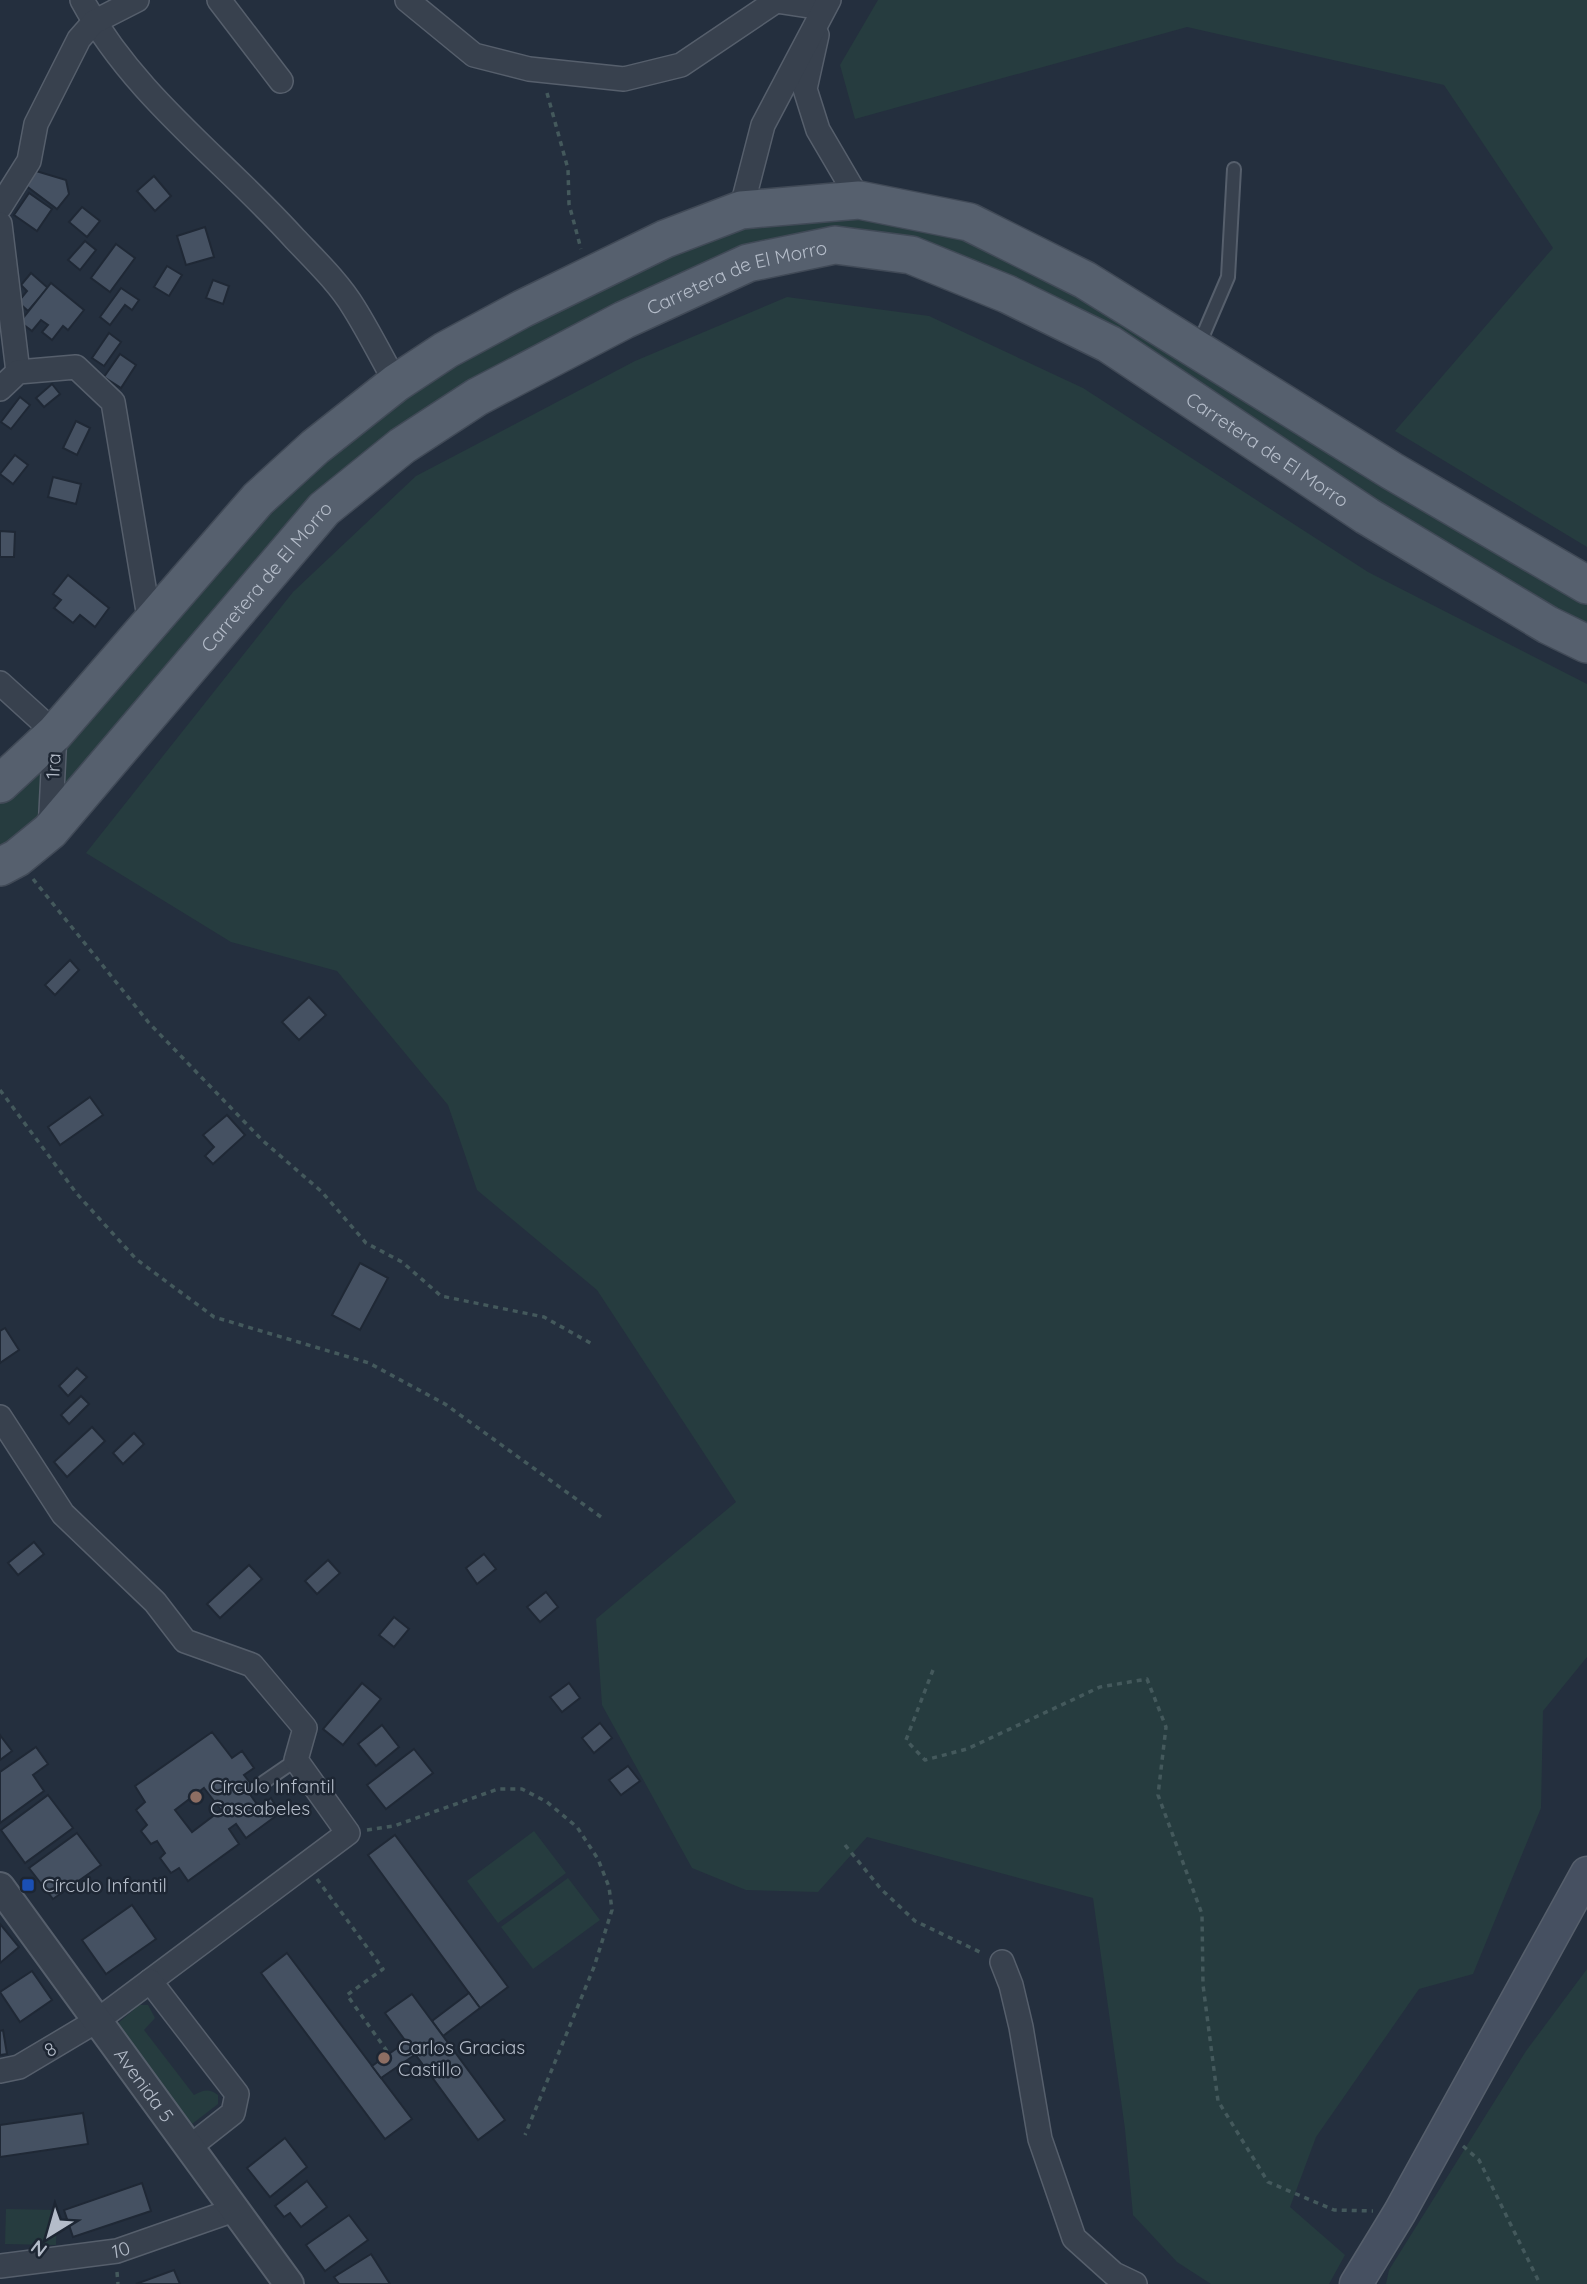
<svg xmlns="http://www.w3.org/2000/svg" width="1587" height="2284" viewBox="0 0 1587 2284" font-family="Quicksand,sans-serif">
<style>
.green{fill:#263c3f}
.building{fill:#455162;stroke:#1f2835;stroke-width:2;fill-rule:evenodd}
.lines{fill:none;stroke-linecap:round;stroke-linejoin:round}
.service-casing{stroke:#565f6c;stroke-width:16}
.minor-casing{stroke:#565f6c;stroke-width:26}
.tertiary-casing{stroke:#565f6c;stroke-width:32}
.secondary-casing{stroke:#565f6c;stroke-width:35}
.primary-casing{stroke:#414a57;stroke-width:40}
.path{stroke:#44595c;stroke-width:3.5;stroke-dasharray:5 5;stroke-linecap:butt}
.service{stroke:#38414e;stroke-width:12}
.minor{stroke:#38414e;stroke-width:23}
.tertiary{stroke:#38414e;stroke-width:28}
.secondary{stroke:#465061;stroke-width:32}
.primary{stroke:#56606e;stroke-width:37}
.education-dot{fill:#8d6e63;stroke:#1d2633;stroke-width:2.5}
.transit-dot{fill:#1a4fb4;stroke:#1d2633;stroke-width:2.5}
.labels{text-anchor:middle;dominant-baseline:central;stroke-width:5;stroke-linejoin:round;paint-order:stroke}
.street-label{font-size:19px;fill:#b4bcc9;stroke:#1d2633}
.poi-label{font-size:19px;fill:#b4bcc9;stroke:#1d2633;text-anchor:start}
</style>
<rect width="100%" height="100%" fill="#242f3e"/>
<g class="green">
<path d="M 878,0 L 1587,0 L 1587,547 L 1395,431 L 1553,248 L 1444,85 L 1187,27 L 855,119 L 840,65 Z"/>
<path d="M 859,212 L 967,229 L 1587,597 L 1587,629 L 1385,506 L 1125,339 L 830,230 L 388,437 L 313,494 L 147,697 L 31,831 L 0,851 L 0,803 L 10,796 L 263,510 L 445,367 L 530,319 L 743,223 Z"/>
<path d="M 787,297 L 929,316 L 1083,388 L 1368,572 L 1587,684 L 1587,1657 L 1543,1711 L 1541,1808 L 1473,1974 L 1419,1989 L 1316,2137 L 1290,2207 L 1345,2255 L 1329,2284 L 1211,2284 L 1177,2262 L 1133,2215 L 1125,2129 L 1093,1898 L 867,1837 L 818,1892 L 746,1890 L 692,1868 L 602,1705 L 596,1619 L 736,1502 L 597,1290 L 477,1190 L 448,1105 L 337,971 L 231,942 L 86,853 L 293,592 L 416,476 L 635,361 Z"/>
<path d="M 534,1831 L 566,1873 L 498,1923 L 467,1881 Z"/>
<path d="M 568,1878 L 600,1920 L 533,1969 L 501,1927 Z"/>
<path d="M 1587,1969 L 1587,2284 L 1386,2284 L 1389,2270 L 1526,2051 Z"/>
<path d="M 139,2005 L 148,2005 L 155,2018 L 144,2030 L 194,2095 C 203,2090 209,2088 218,2095 L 218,2104 L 192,2124 L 116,2025 Z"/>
<path d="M 6,2209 L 57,2210 L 56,2245 L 5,2244 Z"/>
</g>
<g class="building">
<path d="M 36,171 L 66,180 L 69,194 L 57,209 L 25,185 Z"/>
<path d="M 154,176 L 171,196 L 155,211 L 137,191 Z"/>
<path d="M 29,193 L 52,209 L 37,231 L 14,215 Z"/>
<path d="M 82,207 L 100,221 L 87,237 L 69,222 Z"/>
<path d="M 205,227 L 214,257 L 186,265 L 177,236 Z"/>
<path d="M 85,241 L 96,250 L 80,270 L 68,260 Z"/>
<path d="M 116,244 L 135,258 L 110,292 L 91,278 Z"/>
<path d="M 167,266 L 182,275 L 169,296 L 154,287 Z"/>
<path d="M 31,273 L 48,288 L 28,311 L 18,302 L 27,291 L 21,285 Z"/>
<path d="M 213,280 L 229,286 L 223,304 L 206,298 Z"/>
<path d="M 51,283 L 84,310 L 68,330 L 63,326 L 52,340 L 42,332 L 48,325 L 41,320 L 32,331 L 20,322 Z"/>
<path d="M 121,288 L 139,300 L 132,310 L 125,305 L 110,325 L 100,317 Z"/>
<path d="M 109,333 L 121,342 L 104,366 L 92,358 Z"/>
<path d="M 120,354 L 136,365 L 121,388 L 104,377 Z"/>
<path d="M 52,384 L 60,394 L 44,407 L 36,398 Z"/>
<path d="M 20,397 L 30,405 L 11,429 L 1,422 Z"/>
<path d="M 76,421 L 90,428 L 77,455 L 63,448 Z"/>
<path d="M 15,455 L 28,465 L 13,484 L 0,474 Z"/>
<path d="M 53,477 L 81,484 L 76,504 L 48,497 Z"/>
<path d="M 0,531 L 15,532 L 14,557 L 0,557 Z"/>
<path d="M 68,575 L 109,608 L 95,627 L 80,615 L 73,623 L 54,608 L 61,600 L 53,594 Z"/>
<path d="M 70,960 L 79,970 L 55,995 L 45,985 Z"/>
<path d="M 309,997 L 326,1015 L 299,1040 L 282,1022 Z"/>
<path d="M 90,1097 L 103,1115 L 60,1145 L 48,1127 Z"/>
<path d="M 227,1115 L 245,1135 L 213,1164 L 205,1156 L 214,1147 L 203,1135 Z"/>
<path d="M 360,1263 L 388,1278 L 360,1330 L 332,1315 Z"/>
<path d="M 5,1328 L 19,1350 L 0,1363 L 0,1331 Z"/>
<path d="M 77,1368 L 87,1377 L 68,1396 L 59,1386 Z"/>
<path d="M 81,1396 L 89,1404 L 69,1424 L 61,1415 Z"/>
<path d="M 92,1427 L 105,1441 L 67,1477 L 54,1462 Z"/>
<path d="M 134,1433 L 144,1444 L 123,1464 L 113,1453 Z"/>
<path d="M 34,1542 L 44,1554 L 18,1575 L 8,1563 Z"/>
<path d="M 484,1554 L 496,1569 L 477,1584 L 466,1568 Z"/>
<path d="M 328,1560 L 340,1573 L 317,1594 L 305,1581 Z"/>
<path d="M 249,1565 L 262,1579 L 220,1618 L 207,1604 Z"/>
<path d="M 546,1592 L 558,1607 L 540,1622 L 527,1607 Z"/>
<path d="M 394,1617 L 409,1629 L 394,1647 L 379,1635 Z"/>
<path d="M 362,1683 L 381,1699 L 343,1745 L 323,1729 Z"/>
<path d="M 569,1683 L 580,1698 L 562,1712 L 550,1697 Z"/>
<path d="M 600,1723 L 612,1738 L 594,1753 L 582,1738 Z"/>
<path d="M 382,1725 L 399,1747 L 376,1766 L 358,1744 Z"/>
<path d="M 212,1732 L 232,1758 L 242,1751 L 254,1768 L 244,1775 L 255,1789 L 249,1793 L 259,1807 L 271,1798 L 280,1813 L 246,1838 L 236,1824 L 229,1829 L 239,1844 L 188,1881 L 179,1868 L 171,1873 L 160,1858 L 165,1853 L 157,1841 L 151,1844 L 141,1831 L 147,1825 L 136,1810 L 145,1802 L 135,1786 ZM 204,1788 L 221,1810 L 192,1832 L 175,1810 Z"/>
<path d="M 0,1735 L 12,1751 L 0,1760 Z"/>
<path d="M 36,1747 L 48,1764 L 33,1775 L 44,1791 L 0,1823 L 0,1772 Z"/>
<path d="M 414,1749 L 433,1773 L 386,1809 L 367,1785 Z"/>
<path d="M 628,1766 L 640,1781 L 621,1795 L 609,1780 Z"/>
<path d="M 48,1795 L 73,1828 L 25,1863 L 1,1830 Z"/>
<path d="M 77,1833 L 101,1865 L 53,1899 L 29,1868 Z"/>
<path d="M 395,1835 L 508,1987 L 480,2008 L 368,1855 Z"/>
<path d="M 132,1905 L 156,1939 L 106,1974 L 82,1940 Z"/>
<path d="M 0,1924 L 19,1947 L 0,1963 Z"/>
<path d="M 287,1953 L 412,2119 L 385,2139 L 261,1973 Z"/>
<path d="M 32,1971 L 52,2000 L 20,2022 L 0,1992 Z"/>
<path d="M 469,1993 L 480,2008 L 443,2036 L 432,2021 Z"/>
<path d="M 412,1994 L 505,2120 L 478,2140 L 385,2013 Z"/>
<path d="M 3,2030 L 7,2054 L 0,2055 L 0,2031 Z"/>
<path d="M 407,2041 L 416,2054 L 381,2078 L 372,2066 Z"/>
<path d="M 83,2113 L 88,2144 L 0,2157 L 0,2125 Z"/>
<path d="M 285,2138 L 307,2167 L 270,2197 L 247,2168 Z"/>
<path d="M 307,2181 L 327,2207 L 301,2227 L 290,2213 L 284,2217 L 275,2206 Z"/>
<path d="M 142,2183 L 151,2211 L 73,2237 L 64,2210 Z"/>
<path d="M 349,2215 L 368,2240 L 325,2271 L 306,2245 Z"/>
<path d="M 371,2254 L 390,2284 L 339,2284 L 334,2277 Z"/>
<path d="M 174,2270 L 180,2284 L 136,2284 Z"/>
</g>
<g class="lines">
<g class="service-casing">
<g id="service">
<path d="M 1198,347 L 1228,277 L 1234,169"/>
<path d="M 264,1782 L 296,1760"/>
</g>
</g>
<g class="minor-casing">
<g id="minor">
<path d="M 82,0 C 134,96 223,159 295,239 C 315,260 339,283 354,308 C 369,332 382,358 396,383"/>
<path d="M 219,0 L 281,81"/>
<path d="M 407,0 L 474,55 L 529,69 L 624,79 L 681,65 L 776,1 L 822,8"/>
<path d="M 817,35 L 805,89 L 818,130 L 859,200"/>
<path d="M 0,207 L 29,161 L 36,124 L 79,39 L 94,22 L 137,0"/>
<path d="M 741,210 L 763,125 L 829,0"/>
<path d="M 0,224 L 18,372"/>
<path d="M 0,389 L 18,372 L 76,367 L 113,402 L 150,623"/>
<path d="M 0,683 L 55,733 L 50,831"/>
<path d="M 0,1417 L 63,1514 L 155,1602 L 185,1641 L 252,1665 L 305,1728 L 296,1760 L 348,1833 L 98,2020 L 19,2067 L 0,2071"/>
<path d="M 1002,1962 L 1011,1985 L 1021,2027 L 1040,2139 L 1074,2238 L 1114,2274 L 1135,2284"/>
<path d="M 150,1981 L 237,2094 L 233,2113 L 191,2146"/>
<path id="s1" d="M 0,2266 L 117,2251 L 237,2209"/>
</g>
</g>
<g class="tertiary-casing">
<g id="tertiary">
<path id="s2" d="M 0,1887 L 289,2284"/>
</g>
</g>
<g class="secondary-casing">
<path id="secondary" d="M 1356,2284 L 1400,2212 L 1587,1873"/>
</g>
<g class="primary-casing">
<g id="primary">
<path d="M 0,784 L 55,733 L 258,499 L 315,447 L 396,383 L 446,350 L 522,309 L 665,239 L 741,210 L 859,200 L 969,222 L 1085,280 L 1392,471 L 1587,585"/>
<path id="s3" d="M 0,867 L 17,858 L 50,831 L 324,509 L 402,446 L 477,397 L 624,320 L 748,263 L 835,245 L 911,255 L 1007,294 L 1109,344 L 1367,516 L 1548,625 L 1587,644"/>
</g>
</g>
<g class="path">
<path d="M 547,93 L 568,169 L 569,204 L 581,249"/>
<path d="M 33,879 L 149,1023 L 262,1140 L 322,1192 L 366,1243 L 402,1262 L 441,1296 L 544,1317 L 592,1344"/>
<path d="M 0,1090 L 77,1194 L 136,1259 L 214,1317 L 369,1363 L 445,1404 L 601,1517"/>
<path d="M 933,1670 L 906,1740 L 925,1760 L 967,1749 L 1100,1687 L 1147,1679 L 1166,1727 L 1158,1795 L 1202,1914 L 1203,1985 L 1218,2101 L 1268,2182 L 1334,2210 L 1373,2211"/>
<path d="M 367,1830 L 394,1826 L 498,1789 L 522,1789 L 547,1802 L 577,1827 L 598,1859 L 609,1887 L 612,1910 L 594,1967 L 525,2135"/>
<path d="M 845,1845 L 881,1889 L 915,1921 L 984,1954"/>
<path d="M 317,1879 L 383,1969 L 347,1995 L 389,2054"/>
<path d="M 1463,2146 L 1479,2160 L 1540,2284"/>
<path d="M 117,2272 L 118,2284"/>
</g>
<use href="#service" class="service"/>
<use href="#minor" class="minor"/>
<use href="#tertiary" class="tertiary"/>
<use href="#secondary" class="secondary"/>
<use href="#primary" class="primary"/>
</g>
<g class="education-dot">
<circle cx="196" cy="1797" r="7"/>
<circle cx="384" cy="2058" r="7"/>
</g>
<rect class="transit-dot" x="21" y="1878" width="14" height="14" rx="3.5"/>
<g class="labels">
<g class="street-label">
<text stroke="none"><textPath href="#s3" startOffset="962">Carretera de El Morro</textPath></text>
<text stroke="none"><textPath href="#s3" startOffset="1550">Carretera de El Morro</textPath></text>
<text stroke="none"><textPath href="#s3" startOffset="396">Carretera de El Morro</textPath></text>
<text transform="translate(53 766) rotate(-87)">1ra</text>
<text transform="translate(50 2049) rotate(-31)">8</text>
<text stroke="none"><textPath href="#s2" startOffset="245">Avenida 5</textPath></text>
<text stroke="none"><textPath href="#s1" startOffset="122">10</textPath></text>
</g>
<g class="poi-label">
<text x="210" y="1786">Círculo Infantil<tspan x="210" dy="22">Cascabeles</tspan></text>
<text x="42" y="1885">Círculo Infantil</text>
<text x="398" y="2047">Carlos Gracias<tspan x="398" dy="22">Castillo</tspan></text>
</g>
</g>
<g transform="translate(49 2235) rotate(217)" stroke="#1d2633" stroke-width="5" paint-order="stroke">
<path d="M0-5L12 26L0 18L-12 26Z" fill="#b4bcc9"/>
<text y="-10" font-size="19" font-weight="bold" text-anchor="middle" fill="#b4bcc9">N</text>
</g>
</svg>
